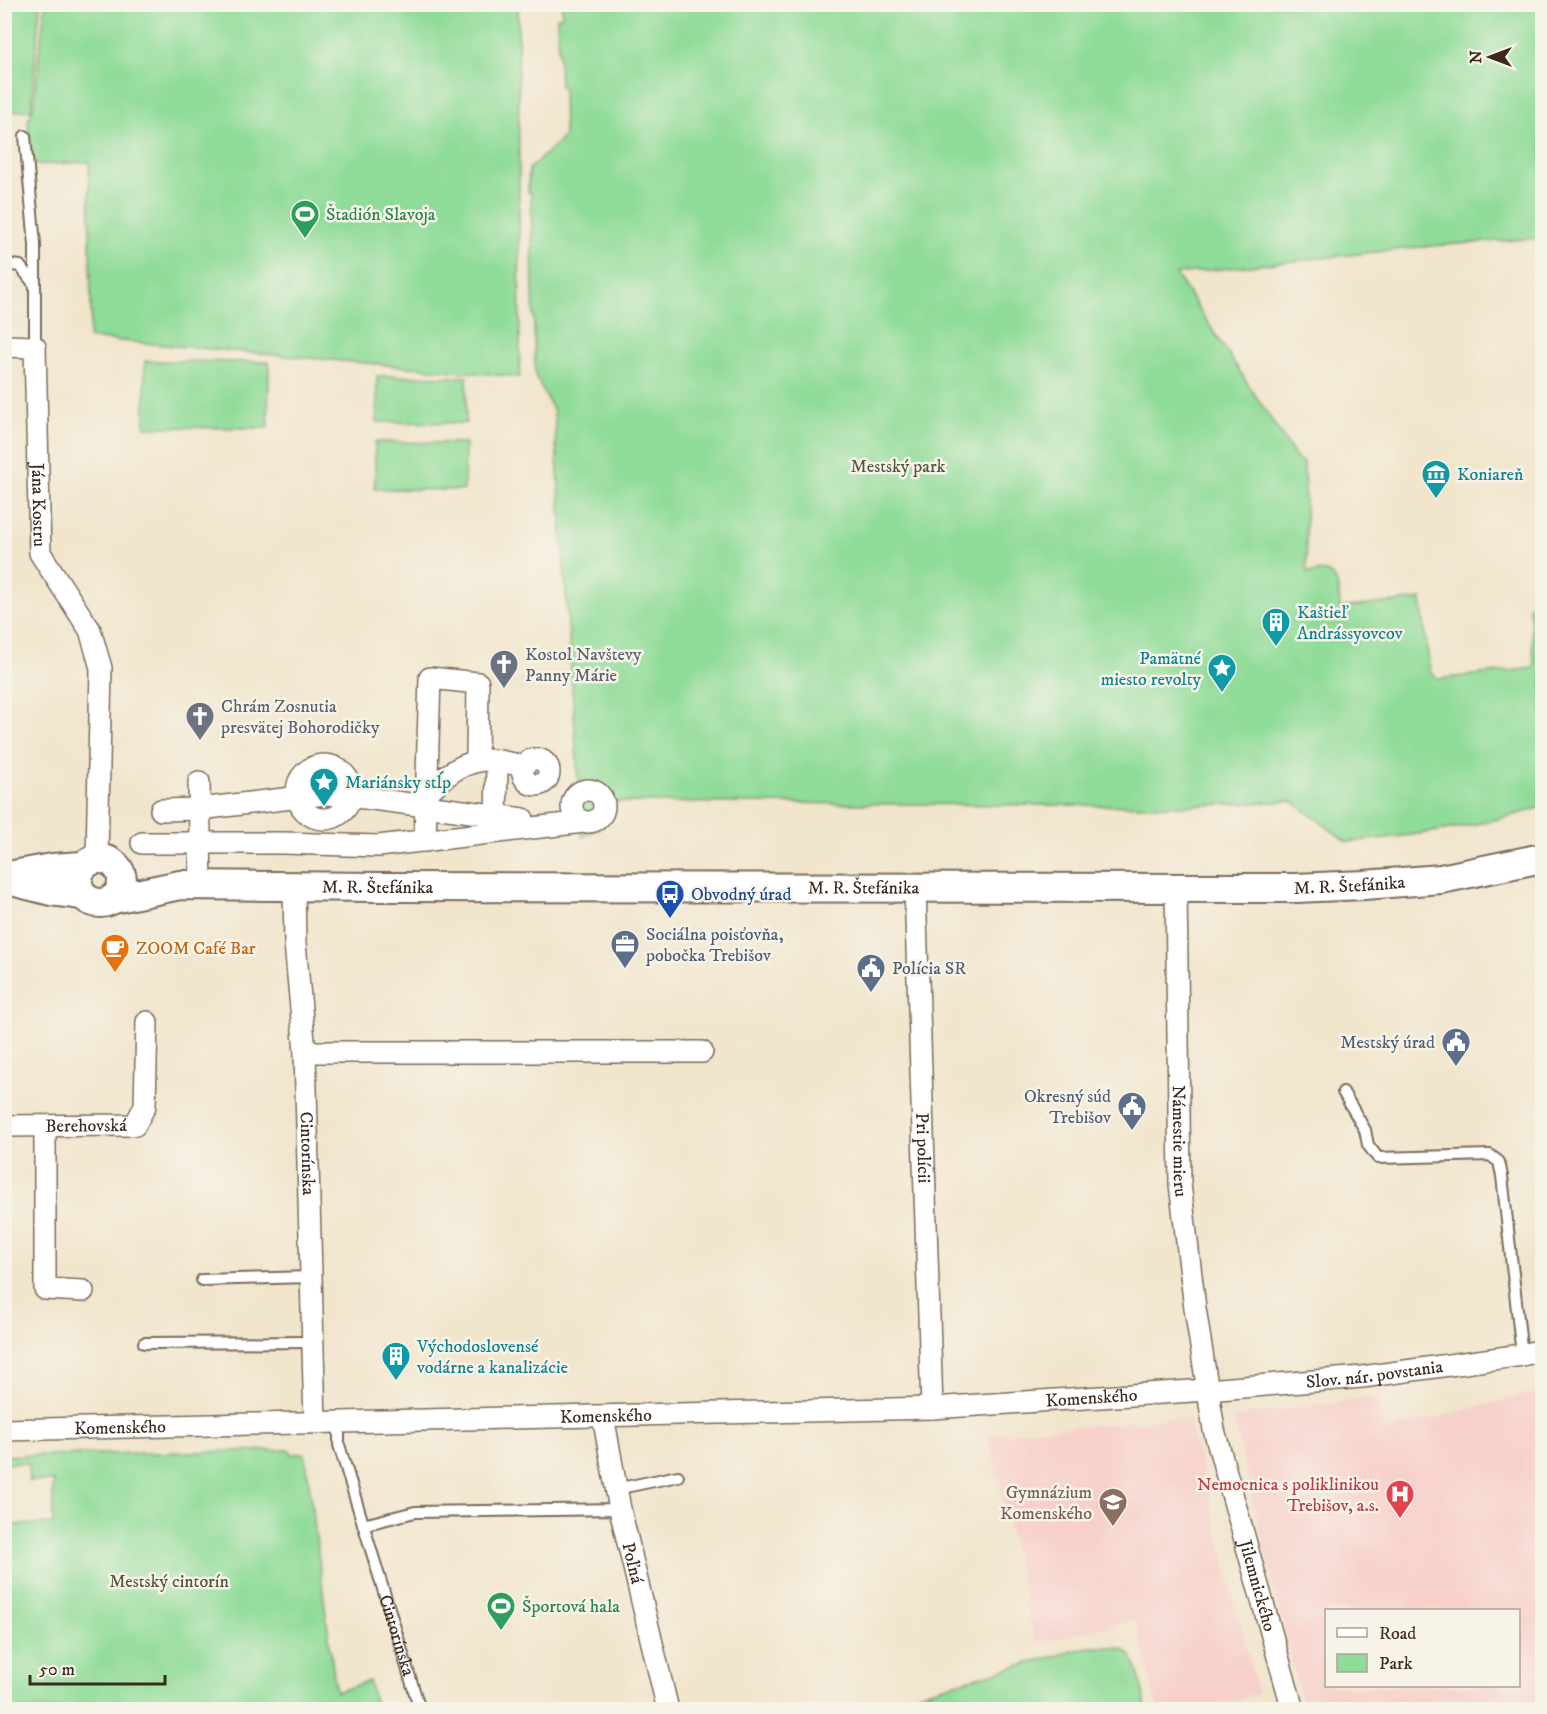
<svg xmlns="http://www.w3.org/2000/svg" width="1547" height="1714" font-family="'IM FELL DW Pica',serif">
<rect width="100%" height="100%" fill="#f7f3e8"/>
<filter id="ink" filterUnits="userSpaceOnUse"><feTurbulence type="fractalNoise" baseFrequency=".0167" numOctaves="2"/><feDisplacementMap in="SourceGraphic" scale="12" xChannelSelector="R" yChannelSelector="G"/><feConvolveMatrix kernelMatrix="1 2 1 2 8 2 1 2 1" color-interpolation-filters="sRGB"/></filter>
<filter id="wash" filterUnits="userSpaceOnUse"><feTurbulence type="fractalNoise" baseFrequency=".008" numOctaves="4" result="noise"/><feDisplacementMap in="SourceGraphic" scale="24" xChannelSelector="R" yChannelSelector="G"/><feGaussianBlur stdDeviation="1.35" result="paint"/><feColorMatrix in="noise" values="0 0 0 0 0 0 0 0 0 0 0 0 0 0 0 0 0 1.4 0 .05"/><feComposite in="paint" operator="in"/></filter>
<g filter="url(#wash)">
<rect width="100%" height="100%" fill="#f1e5cc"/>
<path fill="#f7d0ca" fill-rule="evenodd" d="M1542 1391V1709H1303L1233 1417 1375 1397 1384 1430ZM1326 1610H1518V1686H1326Z
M1189 1417 1258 1694 1201 1709H1158L1135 1620 1035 1644 988 1434Z"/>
<path fill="#8fdb98" stroke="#65825b" stroke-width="1.5" d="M5 4 40 5 31 110 5 111Z
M45 5H518L520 377 89 338 91 315 89 162 32 165 28 121 33 109Z
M562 5H1542V238L1430 246 1176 274 1297 459 1304 463 1307 573C1313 573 1321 570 1326 572 1340 577 1339 596 1340 608L1421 599 1430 672 1439 679 1535 668 1529 606 1535 605 1533 585 1542 586V807C1478 827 1413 836 1347 842L1292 801 1183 806 615 802 603 827 582 837 554 412 535 375 531 193 528 192 529 169 564 137 563 87H560L557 17H562Z
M145 361 269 362 268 428 145 427Z
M377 376 467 377 466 423 377 422Z
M375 442 465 443 464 490 375 489Z
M289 1450 292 1454 305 1453 336 1692 369 1681 376 1709H11L4 1681 5 1525 53 1524V1481H29L28 1463 5 1464V1456Z
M1088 1647C1099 1647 1111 1646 1122 1649 1138 1655 1143 1694 1146 1709H860Z"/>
</g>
<g filter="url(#ink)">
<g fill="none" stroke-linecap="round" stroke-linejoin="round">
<g stroke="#7b6b5b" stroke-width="14">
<g id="lane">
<path d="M25 136 35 245V347"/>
<path d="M4 264 20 266 34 284"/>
<path d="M1343 1092 1365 1130 1368 1145 1378 1158 1490 1155 1499 1162 1502 1176 1522 1355"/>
<path d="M202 1280 311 1277"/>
<path d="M144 1343 313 1342"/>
<path id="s1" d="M339 1422V1445L420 1710"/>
<path d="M616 1489 678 1476"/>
<path d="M363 1525 415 1512 620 1509"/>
</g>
</g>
<g stroke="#7b6b5b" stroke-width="24">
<g id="street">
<path id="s2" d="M4 346 35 347 40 553 90 630 101 668 97 859"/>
<circle cx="536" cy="772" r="13"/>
<circle cx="324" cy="792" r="27"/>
<path d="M199 782 201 885"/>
<circle cx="588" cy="806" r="16"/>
<path d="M426 794C443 777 464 759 491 760 502 761 513 764 524 766"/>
<path d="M161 810 200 809 325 794 350 796 523 819"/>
<path d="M496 830 497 761"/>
<path d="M425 841 430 678 478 683 477 761"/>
<path d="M142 843H284L378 846 584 822"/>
<path id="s3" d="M294 886 295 943 305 1052 315 1423"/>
<path id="s4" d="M915 887 932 1408"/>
<path id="s5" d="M1176 889 1180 1184 1195 1308 1214 1430 1293 1710"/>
<path d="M305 1052H702"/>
<path id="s6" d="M4 1126 135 1125 145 1106 147 1022"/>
<path d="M45 1126V1289L83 1291"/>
<path id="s7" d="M603 1416 620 1509 668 1710"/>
<path id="s8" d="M4 1430 932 1408 1207 1390 1362 1377 1522 1355 1542 1350"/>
</g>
</g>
<g stroke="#7b6b5b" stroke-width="32">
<g id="secondary">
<circle cx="100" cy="881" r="22"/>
<path d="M8 876 52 868 83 866"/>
<path d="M4 879 51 891 83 895"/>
<path id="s9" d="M113 899 180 885 379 887 1295 888 1364 885 1441 879 1542 858"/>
</g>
</g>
<use href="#lane" stroke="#fff" stroke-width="10"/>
<use href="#street" stroke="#fff" stroke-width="21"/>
<use href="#secondary" stroke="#fff" stroke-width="28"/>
</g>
</g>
<defs>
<g id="stadium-pin" transform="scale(1.5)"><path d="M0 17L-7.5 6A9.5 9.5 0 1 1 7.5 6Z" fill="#2e9e5b" stroke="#f7f3e8"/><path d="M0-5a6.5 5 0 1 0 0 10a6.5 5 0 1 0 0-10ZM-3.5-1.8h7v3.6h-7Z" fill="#fff"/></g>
<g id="museum-pin" transform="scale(1.5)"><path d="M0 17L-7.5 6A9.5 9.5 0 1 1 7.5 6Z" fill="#0f9aa8" stroke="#f7f3e8"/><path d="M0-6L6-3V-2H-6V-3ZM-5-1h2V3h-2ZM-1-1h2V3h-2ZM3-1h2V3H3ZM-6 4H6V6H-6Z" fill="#fff"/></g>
<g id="building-pin" transform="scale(1.5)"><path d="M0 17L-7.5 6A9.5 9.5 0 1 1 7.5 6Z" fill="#0f9aa8" stroke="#f7f3e8"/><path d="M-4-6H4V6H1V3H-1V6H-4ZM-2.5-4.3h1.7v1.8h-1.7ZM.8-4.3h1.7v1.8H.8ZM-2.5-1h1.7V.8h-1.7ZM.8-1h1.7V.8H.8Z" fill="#fff"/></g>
<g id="church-pin" transform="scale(1.5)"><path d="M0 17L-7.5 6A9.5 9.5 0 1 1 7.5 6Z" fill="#6b7280" stroke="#f7f3e8"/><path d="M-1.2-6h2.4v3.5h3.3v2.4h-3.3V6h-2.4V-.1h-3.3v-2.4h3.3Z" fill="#fff"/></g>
<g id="sight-pin" transform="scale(1.5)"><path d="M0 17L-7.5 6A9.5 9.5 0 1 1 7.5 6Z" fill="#0f9aa8" stroke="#f7f3e8"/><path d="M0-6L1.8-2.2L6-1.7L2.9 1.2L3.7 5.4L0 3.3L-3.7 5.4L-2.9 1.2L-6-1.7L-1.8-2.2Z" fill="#fff"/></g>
<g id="bus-pin" transform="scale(1.5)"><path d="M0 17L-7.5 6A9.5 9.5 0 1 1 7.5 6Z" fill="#1a4fb4" stroke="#f7f3e8"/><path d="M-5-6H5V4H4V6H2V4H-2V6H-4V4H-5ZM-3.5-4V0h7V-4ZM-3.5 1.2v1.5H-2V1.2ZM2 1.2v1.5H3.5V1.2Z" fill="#fff"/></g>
<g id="office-pin" transform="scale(1.5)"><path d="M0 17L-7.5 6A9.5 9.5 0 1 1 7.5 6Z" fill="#5c6f8a" stroke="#f7f3e8"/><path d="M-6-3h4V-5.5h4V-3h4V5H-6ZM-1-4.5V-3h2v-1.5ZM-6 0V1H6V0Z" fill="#fff"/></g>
<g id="cafe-pin" transform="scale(1.5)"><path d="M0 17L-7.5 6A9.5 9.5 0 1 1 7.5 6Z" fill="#e8710a" stroke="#f7f3e8"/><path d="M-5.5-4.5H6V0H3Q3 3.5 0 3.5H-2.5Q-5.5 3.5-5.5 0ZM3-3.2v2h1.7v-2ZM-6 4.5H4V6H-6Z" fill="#fff"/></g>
<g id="civic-pin" transform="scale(1.5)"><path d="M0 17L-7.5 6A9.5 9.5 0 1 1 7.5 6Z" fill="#5c6f8a" stroke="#f7f3e8"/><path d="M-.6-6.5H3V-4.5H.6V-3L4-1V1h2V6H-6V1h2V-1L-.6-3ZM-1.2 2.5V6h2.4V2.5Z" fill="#fff"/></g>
<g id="hospital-pin" transform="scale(1.5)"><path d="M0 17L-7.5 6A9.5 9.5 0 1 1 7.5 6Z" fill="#e0444e" stroke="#f7f3e8"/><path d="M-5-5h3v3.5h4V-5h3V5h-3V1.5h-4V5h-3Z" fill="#fff"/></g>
<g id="school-pin" transform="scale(1.5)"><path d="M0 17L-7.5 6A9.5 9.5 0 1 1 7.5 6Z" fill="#8d6e63" stroke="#f7f3e8"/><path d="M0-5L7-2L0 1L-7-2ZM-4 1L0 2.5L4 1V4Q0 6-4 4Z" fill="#fff"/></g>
</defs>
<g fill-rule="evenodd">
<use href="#stadium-pin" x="305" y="214"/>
<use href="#museum-pin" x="1436" y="474"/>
<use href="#building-pin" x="1276" y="622"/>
<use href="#church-pin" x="504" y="664"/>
<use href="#sight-pin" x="1222" y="668"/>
<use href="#church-pin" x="200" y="716"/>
<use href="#sight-pin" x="324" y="782"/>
<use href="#bus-pin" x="670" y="894"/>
<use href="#office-pin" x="625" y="944"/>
<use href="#cafe-pin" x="115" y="948"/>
<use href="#civic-pin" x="871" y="968"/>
<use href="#civic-pin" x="1456" y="1042"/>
<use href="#civic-pin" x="1132" y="1106"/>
<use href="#building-pin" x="396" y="1356"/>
<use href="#hospital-pin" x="1400" y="1494"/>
<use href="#school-pin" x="1113" y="1502"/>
<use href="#stadium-pin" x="501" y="1606"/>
</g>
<g text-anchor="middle" stroke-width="5" stroke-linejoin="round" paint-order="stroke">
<g font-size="18" fill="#27864d" stroke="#f7f3e8" text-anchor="start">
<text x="326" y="220">Štadión Slavoja</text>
<text x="522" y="1612">Športová hala</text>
</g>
<g font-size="18" fill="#50563c" stroke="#f7f3e8">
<text x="898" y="472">Mestský park</text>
<text x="169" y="1587">Mestský cintorín</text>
</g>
<g font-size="18" fill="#0d838f" stroke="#f7f3e8" text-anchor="start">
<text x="1457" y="480">Koniareň</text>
<text x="1297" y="618">Kaštieľ<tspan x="1297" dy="21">Andrássyovcov</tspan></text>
<text x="1201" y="664" text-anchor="end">Pamätné<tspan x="1201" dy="21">miesto revolty</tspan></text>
<text x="345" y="788">Mariánsky stĺp</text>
<text x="417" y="1352">Východoslovensé<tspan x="417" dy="21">vodárne a kanalizácie</tspan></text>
</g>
<g font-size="18" fill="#3b2a1e" stroke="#f7f3e8">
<text dy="6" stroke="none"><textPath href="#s2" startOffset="189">Jána Kostru</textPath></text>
<text dy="6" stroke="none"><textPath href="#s9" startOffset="1238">M. R. Štefánika</textPath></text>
<text dy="6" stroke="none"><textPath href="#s9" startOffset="266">M. R. Štefánika</textPath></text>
<text dy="6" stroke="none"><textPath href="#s9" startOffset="752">M. R. Štefánika</textPath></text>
<text dy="6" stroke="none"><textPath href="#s6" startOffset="82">Berehovská</textPath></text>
<text dy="6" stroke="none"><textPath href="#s5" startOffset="252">Námestie mieru</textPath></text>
<text dy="6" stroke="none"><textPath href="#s4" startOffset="261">Pri polícii</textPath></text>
<text dy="6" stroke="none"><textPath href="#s3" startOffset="268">Cintorínska</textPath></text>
<text dy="6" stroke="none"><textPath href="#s8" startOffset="1372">Slov. nár. povstania</textPath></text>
<text dy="6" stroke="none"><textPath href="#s8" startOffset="1088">Komenského</textPath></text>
<text dy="6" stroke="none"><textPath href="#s8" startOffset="602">Komenského</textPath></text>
<text dy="6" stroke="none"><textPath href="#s8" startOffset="116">Komenského</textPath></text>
<text dy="6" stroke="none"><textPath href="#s7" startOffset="150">Poľná</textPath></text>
<text dy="6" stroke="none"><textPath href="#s5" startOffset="705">Jilemnického</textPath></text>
<text dy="6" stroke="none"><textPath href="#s1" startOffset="222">Cintorínska</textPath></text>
</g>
<g font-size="18" fill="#5b616d" stroke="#f7f3e8" text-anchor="start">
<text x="525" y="660">Kostol Navštevy<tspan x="525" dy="21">Panny Márie</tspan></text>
<text x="221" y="712">Chrám Zosnutia<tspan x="221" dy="21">presvätej Bohorodičky</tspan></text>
</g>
<g font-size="18" fill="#164399" stroke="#f7f3e8" text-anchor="start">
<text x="691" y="900">Obvodný úrad</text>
</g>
<g font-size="18" fill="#4e5e75" stroke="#f7f3e8" text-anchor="start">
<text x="646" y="940">Sociálna poisťovňa,<tspan x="646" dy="21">pobočka Trebišov</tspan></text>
<text x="892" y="974">Polícia SR</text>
<text x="1435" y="1048" text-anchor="end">Mestský úrad</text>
<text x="1111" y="1102" text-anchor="end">Okresný súd<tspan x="1111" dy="21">Trebišov</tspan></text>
</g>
<g font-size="18" fill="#c56008" stroke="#f7f3e8" text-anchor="start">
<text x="136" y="954">ZOOM Café Bar</text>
</g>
<g font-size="18" fill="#be3a42" stroke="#f7f3e8" text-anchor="end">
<text x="1379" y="1490">Nemocnica s poliklinikou<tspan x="1379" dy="21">Trebišov, a.s.</tspan></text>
</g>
<g font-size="18" fill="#785e54" stroke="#f7f3e8" text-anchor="end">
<text x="1092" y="1498">Gymnázium<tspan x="1092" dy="21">Komenského</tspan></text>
</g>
</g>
<rect width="1547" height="1714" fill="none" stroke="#f7f3e8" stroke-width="24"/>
<rect x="1325" y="1609" width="195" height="78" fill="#f7f3e8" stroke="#aca397" stroke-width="1.5"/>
<rect x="1337" y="1628" width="30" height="9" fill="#ffffff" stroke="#aca397" stroke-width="1.5"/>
<text x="1379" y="1639" font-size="18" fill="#3b2a1e">Road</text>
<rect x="1337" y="1654" width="30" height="18" fill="#8fdb98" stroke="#aca397" stroke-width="1.5"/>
<text x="1379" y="1669" font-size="18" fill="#3b2a1e">Park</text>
<g transform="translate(1490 57) rotate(270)" stroke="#f7f3e8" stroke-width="4.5" paint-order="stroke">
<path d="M0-4.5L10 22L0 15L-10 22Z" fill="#3b2a1e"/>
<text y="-9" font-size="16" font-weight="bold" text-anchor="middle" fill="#3b2a1e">N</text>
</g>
<path d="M30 1675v9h135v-9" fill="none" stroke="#3b2a1e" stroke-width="3"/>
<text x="39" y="1675" font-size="18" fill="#3b2a1e" stroke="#f7f3e8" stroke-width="4.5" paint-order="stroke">50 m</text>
</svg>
